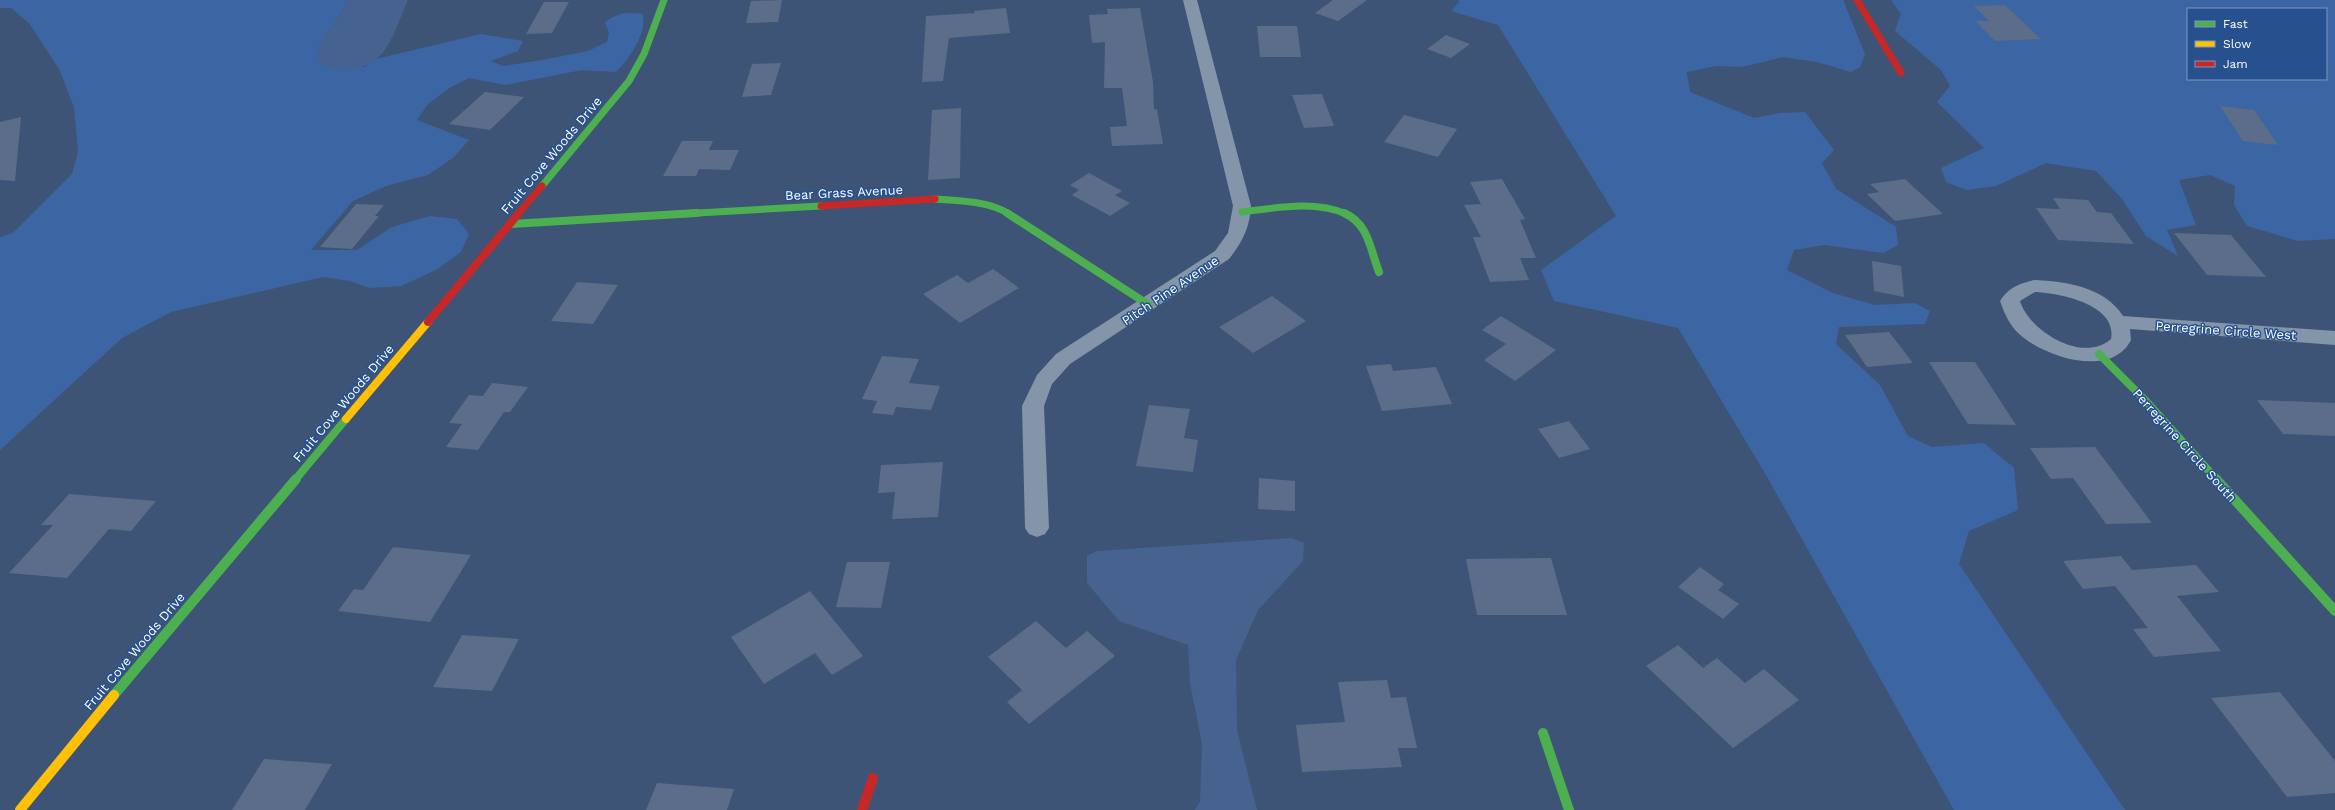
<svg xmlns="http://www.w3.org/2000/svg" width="2335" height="810" font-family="'Work Sans',sans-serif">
<rect width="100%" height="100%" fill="#3e5476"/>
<path fill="#3b66a3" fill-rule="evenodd" d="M0 0H348L337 20 319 43 364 67 376 59 481 34 523 41 518 51 491 61 503 66 542 60 588 51 607 42 609 33 605 22C619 12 627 12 643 14 647 33 630 58 616 72L582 70 505 85 469 78 449 88 427 105 417 120 469 140 454 157 428 175 386 186 353 201 311 250H357L392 227 430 216 457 219 469 234 461 252 436 270 401 286 370 288 350 281 323 277 171 312 122 338 0 450V237L13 233 72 174 78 151 74 107 59 69 29 23 11 8H0Z
M1458 0H1843L1865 54 1860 67 1851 72 1817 62 1783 57 1742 67 1716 66 1687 72 1690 92 1754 118 1780 113 1805 112 1834 150 1822 163 1836 189 1896 227 1898 245 1883 253 1824 245 1794 250 1787 270 1833 293 1875 305 1915 303 1930 311 1925 324 1839 327 1836 344 1880 385 1908 436 1932 447 1984 443 2014 468 2018 510 1969 531 1959 564 2125 810H1954L1766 475 1678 328 1554 301 1541 270 1616 216 1498 25 1451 11 1459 2Z
M1891 0H2335V239L2298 241 2247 226 2234 205 2235 186 2210 175 2179 180 2196 225 2167 230 2178 256 2146 236 2122 199 2096 171 2046 163 1996 186 1967 190 1946 182 1941 168 1984 148 1937 102 1950 86 1941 70 1895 31 1901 14ZM2188 9H2326V79H2188Z"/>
<path fill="#45638e" d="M348 0H408C401 15 394 38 384 51 370 70 342 74 322 65L318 56 319 43 337 20Z
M1291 538 1304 543 1303 561 1258 610 1236 660 1237 730 1257 810H1195L1200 801 1202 744 1190 683 1188 645 1119 621 1087 583V556L1097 551Z"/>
<path fill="#5b6d88" d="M782 0 778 22 746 23 751 1Z
M1333 0H1367L1338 21 1315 13Z
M544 2H569L552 33 526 34Z
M2005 5 2041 39 1995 41 1975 21H1989L1974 6Z
M1006 8 1010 33 949 38 943 81 922 82 926 16 975 13 974 11Z
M1140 8 1153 82 1154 109H1157L1163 144 1112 146 1110 127 1127 126 1122 88H1104L1105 42 1092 43 1089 15 1108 14 1107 9Z
M1257 26H1297L1301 57H1260Z
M1446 35 1470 44 1451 58 1427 49Z
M781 63 771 95 742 97 752 64Z
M485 92 524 97 490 130 449 124Z
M1322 94 1334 126 1304 128 1292 95Z
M2220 106 2254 110 2278 145 2243 141Z
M961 108 960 178 928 180 932 110Z
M1404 115 1457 129 1438 157 1384 142Z
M21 117 15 181 0 180V122Z
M682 141H713L709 150H739L730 170 699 169 696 176H663Z
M1089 173 1122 191 1115 195 1130 203 1110 216 1072 195 1079 190 1070 185Z
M1502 179 1525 219 1520 220 1536 258H1520L1529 280 1490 282 1473 237H1481L1464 205 1481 204 1470 182Z
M1905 179 1943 214 1895 221 1867 194 1879 192 1870 184Z
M2053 198 2088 200 2097 212 2111 213 2134 244 2058 240 2036 208 2060 209Z
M356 204 384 205 375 216H379L352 249 320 247Z
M2174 233 2231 235 2266 277 2207 275Z
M1872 261 1901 266 1904 297 1874 291Z
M993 269 1019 288 960 323 923 294 957 275 968 283Z
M577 282 618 285 593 324 551 321Z
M1272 296 1306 321 1253 353 1219 327Z
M1501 316 1556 350 1515 381 1484 360 1506 344 1482 330Z
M1889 332 1913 363 1867 367 1845 335Z
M882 356 919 359 909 383 940 386 931 410 896 407 893 415 872 413 877 401 862 399Z
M1929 362H1975L2016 425 1968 424Z
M1391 364 1393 371 1436 367 1452 404 1382 411 1366 366Z
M492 383 528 387 510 412H504L478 450 446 447 462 424 449 423 469 395 483 396Z
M2257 400 2335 403V436L2283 434Z
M1149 405 1190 409 1184 438 1198 440 1193 472 1136 466Z
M1569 421 1590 449 1559 458 1538 429Z
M2095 447 2152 523 2106 524 2073 478 2051 479 2030 448Z
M943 462 938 517 892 519 895 492 878 493 881 465Z
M1259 478 1295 481V511L1258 509Z
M69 494 156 501 131 531 109 529 67 578 9 573 53 525H41Z
M393 547 471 555 430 622 338 611 354 589 363 590Z
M2121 556 2132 570 2196 565 2219 592 2177 596 2221 651 2154 657 2133 629 2148 628 2115 586 2083 589 2063 561Z
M1551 558 1567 615H1477L1466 559Z
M847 562H890L881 608 836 607Z
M1700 567 1724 584 1718 590 1739 604 1723 619 1678 587Z
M810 591 863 656 832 675 815 653 764 684 731 637Z
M1036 621 1066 648 1087 631 1115 656 1029 724 1007 702 1022 690 988 657Z
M462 635 519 639 492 691 433 687Z
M1678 645 1703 668 1717 658 1745 683 1764 669 1799 700 1733 748 1646 666Z
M1387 680 1391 698 1406 697 1417 748H1398L1402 767 1302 772 1296 725 1345 722 1338 682Z
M2280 692 2335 761V793L2287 797 2211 698Z
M264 759 332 764 305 810H232Z
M657 783 734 789 727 810H646Z"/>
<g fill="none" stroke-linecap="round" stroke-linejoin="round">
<path fill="#8595a9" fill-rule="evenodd" d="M1183 0H1197L1251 206C1250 227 1242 243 1229 259L1070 364 1052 384 1044 406 1049 528 1045 534 1037 537 1029 534 1025 528 1022 406 1037 375 1056 354 1215 251 1228 233 1233 206Z
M2034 280C2065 281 2105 287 2123 316L2335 331V345L2130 329 2131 340C2111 380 2040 356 2016 331 2008 322 2004 312 2000 301 2009 287 2019 284 2034 280ZM2035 292C2058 293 2118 304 2111 339 2083 364 2029 331 2020 301Z"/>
<path stroke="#4caf50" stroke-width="7" d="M542 186 629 81 644 54 664 0
M935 199C959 201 989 201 1009 214
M1242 212C1275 208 1315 200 1346 214
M680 214 821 206"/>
<path stroke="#4caf50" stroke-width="8" d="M1007 213 1149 305
M1344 213C1369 224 1370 249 1379 272
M511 224 697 213
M2099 354 2144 399 2217 480
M295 480 346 419"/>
<path stroke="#4caf50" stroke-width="10" d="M2216 479 2335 611
M114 695 296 479
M1543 733 1569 810"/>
<path stroke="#ffc107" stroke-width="8" d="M346 419 428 322"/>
<path stroke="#ffc107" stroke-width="10" d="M20 810 114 695"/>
<path stroke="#c62828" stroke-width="7" d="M1857 0 1901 73
M821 206 935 199
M518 214 542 186"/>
<path stroke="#c62828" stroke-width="8" d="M428 322 519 213"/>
<path stroke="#c62828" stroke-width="10" d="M862 810 873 778"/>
</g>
<g text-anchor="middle" stroke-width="3" stroke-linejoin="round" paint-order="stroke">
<g font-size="13" fill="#fff" stroke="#26508e">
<text transform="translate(551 155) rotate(-50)" y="5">Fruit Cove Woods Drive</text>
<text transform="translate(844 192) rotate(-3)" y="5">Bear Grass Avenue</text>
<text transform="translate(1170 290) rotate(-34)" y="5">Pitch Pine Avenue</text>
<text transform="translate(2226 330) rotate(4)" y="5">Perregrine Circle West</text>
<text transform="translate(343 403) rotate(-50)" y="5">Fruit Cove Woods Drive</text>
<text transform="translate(2185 445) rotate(48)" y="5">Perregrine Circle South</text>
<text transform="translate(134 651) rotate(-50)" y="5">Fruit Cove Woods Drive</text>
</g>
</g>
<rect x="2187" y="8" width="140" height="72" fill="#26508e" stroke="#7d96bb"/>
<rect x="2195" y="21" width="20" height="6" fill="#4caf50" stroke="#7d96bb"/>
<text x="2223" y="28" font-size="12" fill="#ffffff">Fast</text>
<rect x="2195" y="41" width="20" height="6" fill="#ffc107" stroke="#7d96bb"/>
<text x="2223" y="48" font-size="12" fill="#ffffff">Slow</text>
<rect x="2195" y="61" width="20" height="6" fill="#c62828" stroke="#7d96bb"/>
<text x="2223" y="68" font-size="12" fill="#ffffff">Jam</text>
</svg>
